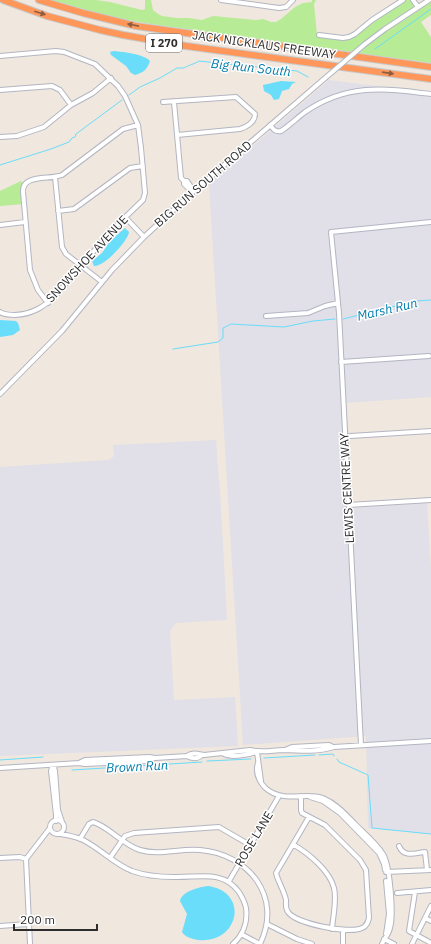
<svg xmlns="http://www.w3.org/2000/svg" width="431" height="944" font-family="'IBM Plex Sans',sans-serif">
<rect width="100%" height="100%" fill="#f0e7de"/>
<path fill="#e1dfe8" d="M329 80 431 93V397L346 403 352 508 427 503 431 570V834L368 828 366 736 243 745 209 184Z
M216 440 221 508 227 620 176 623 170 631 174 700 235 697 238 746 0 756V467L109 460 114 456 113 445Z"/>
<path fill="#b8eb96" d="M51 0H96L110 2 142 10 145 9V0H151L153 10 158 14 162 16 177 18H189L202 20 213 16 256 20 263 19 271 22H276L281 19 295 7 303 3 312 2V0H316L314 4 317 35 347 39 405 0H412L414 4 413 7 380 29 352 52 151 24 111 17Z
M431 2V15L421 22 431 37V63L358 53 383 33Z
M21 181 25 184 24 204 0 206V191Z"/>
<path fill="#69ddfa" d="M114 51C123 52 144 54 150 61 147 70 144 72 135 75L131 73 126 66 111 55 110 52Z
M281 81 296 82 292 84 289 89 282 91 279 99 274 100 271 95 264 91 263 85Z
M125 228 129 232C128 241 104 267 94 266L92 261 102 253 110 241Z
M0 320 16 321 18 323 20 330 13 335 0 337Z
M208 886C250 892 239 944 198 940 192 939 185 937 182 932L187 914 180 901C182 891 200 887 208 886Z"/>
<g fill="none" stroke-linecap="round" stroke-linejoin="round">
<path stroke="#69ddfa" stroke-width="1" d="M375 49 431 9
M129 95 140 87 160 78 177 68H184C186 66 195 64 199 61L297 71 308 77
M0 165 51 149 69 142 72 138 75 137 76 134 122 100
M343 319 416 301 431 300
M173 349 218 342 223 338V328L231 324 284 327 313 321 335 319
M319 755 333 754 334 756
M264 758 315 755
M337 759 339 762 368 775 372 828 431 834
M0 760 43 757
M207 761 251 759
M72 770 202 762"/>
<g stroke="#b2b6c2" stroke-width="6">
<path id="minor" d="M221 0 279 8 286 7 293 0
M413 0 418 7
M319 35 343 38 349 37 355 34 372 20 403 0
M365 44 385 29 429 0
M0 56 56 51 64 52 95 64 118 86 125 96 138 125 141 148 145 193 143 200 112 230 57 294C44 307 33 314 15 315 9 315 5 315 0 312
M0 90 52 86 60 90 71 105
M163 102 236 97 255 114C255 122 247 127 240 129L177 135
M174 102 181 178 184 181V184L188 188 192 189
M270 125C274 130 275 132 281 131 290 125 297 118 305 112 347 83 384 88 431 94
M0 137 17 136 44 127 71 105 93 93 111 78
M55 177 62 247 66 254 102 282
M184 181H187L193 190
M58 211 74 209 130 168 143 166
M125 217 144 237
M0 225 25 222
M48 303 38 290 30 270 23 192C22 174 49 180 62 175L123 129 138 125
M266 316 308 313 325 306 338 303
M341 362 429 356
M0 394 62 331 112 270 144 237 194 191 324 79
M350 436 431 431
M348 505 431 500
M361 745 339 313 331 232 431 222
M285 750 292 747 329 745 333 747
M257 752 261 781
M224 754C232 758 248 755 256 752
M187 756C192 759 198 759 202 755
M79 763 85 760 149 757 155 758 187 756C193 752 198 754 204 755L250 750C262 753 273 750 284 750 301 751 318 752 334 747L431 741
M258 763C254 775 262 788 273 793 288 801 307 792 323 798 337 804 346 815 356 825 365 834 376 843 383 854 390 865 394 915 390 928 389 934 384 939 382 944
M53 765 55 771 58 810 62 822
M53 765 51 771 56 815V821
M0 768 79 763 85 764 149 761 154 758
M301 796V810L302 813 325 825 360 860 366 870 369 918C368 922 367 926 362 928 349 934 296 924 288 912 285 908 286 904 286 900 284 890 278 882 276 873L309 817
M310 797 323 801 340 813 379 853 384 864 385 870
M50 827a7 7 0 1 1 14 0a7 7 0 1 1-14 0Z
M60 834C68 835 76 837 83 840 101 849 114 864 132 871 146 876 160 877 174 877 198 878 222 869 239 892 242 897 245 902 246 908 248 922 243 935 233 944
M80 839 89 824 93 822C108 826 123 845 140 850 159 856 180 848 200 850 249 854 283 897 260 944
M294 845C308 853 330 871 334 888 337 900 333 916 332 929
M399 846C404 858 415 853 425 852L427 870
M0 858 20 857 26 859
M110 858 125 836 134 833 219 827 250 845
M386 872 431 870
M229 881 279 796
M415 892 409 931 431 943
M397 893 431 890
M425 918 431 921
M267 924 297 939 312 944
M0 926 28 924
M241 934 260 944
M386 934 389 914 386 881
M384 939 394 944
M30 944 26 859 50 828
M343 944V933L344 930
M412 944 431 906"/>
</g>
<g stroke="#c8c8c8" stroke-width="8">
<path id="highway" d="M3 0 47 16 100 30 123 35 186 46 431 79
M39 0 83 13 136 26 431 67"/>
</g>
<use href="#minor" stroke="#fff" stroke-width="4"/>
<use href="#highway" stroke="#ff975a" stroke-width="6"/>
<g stroke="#b2b6c2" stroke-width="6" stroke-linecap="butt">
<path id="minor-bridge" d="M324 79 365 44"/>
</g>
<use href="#minor-bridge" stroke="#fff" stroke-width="4"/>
</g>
<defs><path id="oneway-solid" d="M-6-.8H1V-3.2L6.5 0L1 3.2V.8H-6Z"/></defs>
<g fill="#8c5d41">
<use href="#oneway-solid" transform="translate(40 13) rotate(18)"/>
<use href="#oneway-solid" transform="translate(133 25) rotate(-169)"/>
<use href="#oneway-solid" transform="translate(388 73) rotate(8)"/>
</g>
<g text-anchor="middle" stroke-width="3" stroke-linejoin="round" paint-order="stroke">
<rect fill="#fff" stroke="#6c6c6c" stroke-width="1" x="146" y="34" width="36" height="18" rx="3"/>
<g font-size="11" font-weight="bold" fill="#2d2d2d">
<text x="164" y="47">I 270</text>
</g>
<g font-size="12" fill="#2d2d2d" stroke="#fff">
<text transform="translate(264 45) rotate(8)" y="4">JACK NICKLAUS FREEWAY</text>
<text transform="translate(203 184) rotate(-41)" y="4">BIG RUN SOUTH ROAD</text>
<text transform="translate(87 259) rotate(-47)" y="4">SNOWSHOE AVENUE</text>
<text transform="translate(347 488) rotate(-93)" y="4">LEWIS CENTRE WAY</text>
<text transform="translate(254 839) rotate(-59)" y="4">ROSE LANE</text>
</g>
<g font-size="13" font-style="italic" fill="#007dad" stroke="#fff">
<text transform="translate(251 67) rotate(6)" y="5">Big Run South</text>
<text transform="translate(387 309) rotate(-13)" y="5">Marsh Run</text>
<text transform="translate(137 766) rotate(-3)" y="5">Brown Run</text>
</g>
</g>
<path d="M14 924v6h83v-6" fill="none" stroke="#2d2d2d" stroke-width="2"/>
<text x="20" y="924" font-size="12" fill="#2d2d2d" stroke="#ffffff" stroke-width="3" paint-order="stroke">200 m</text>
</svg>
